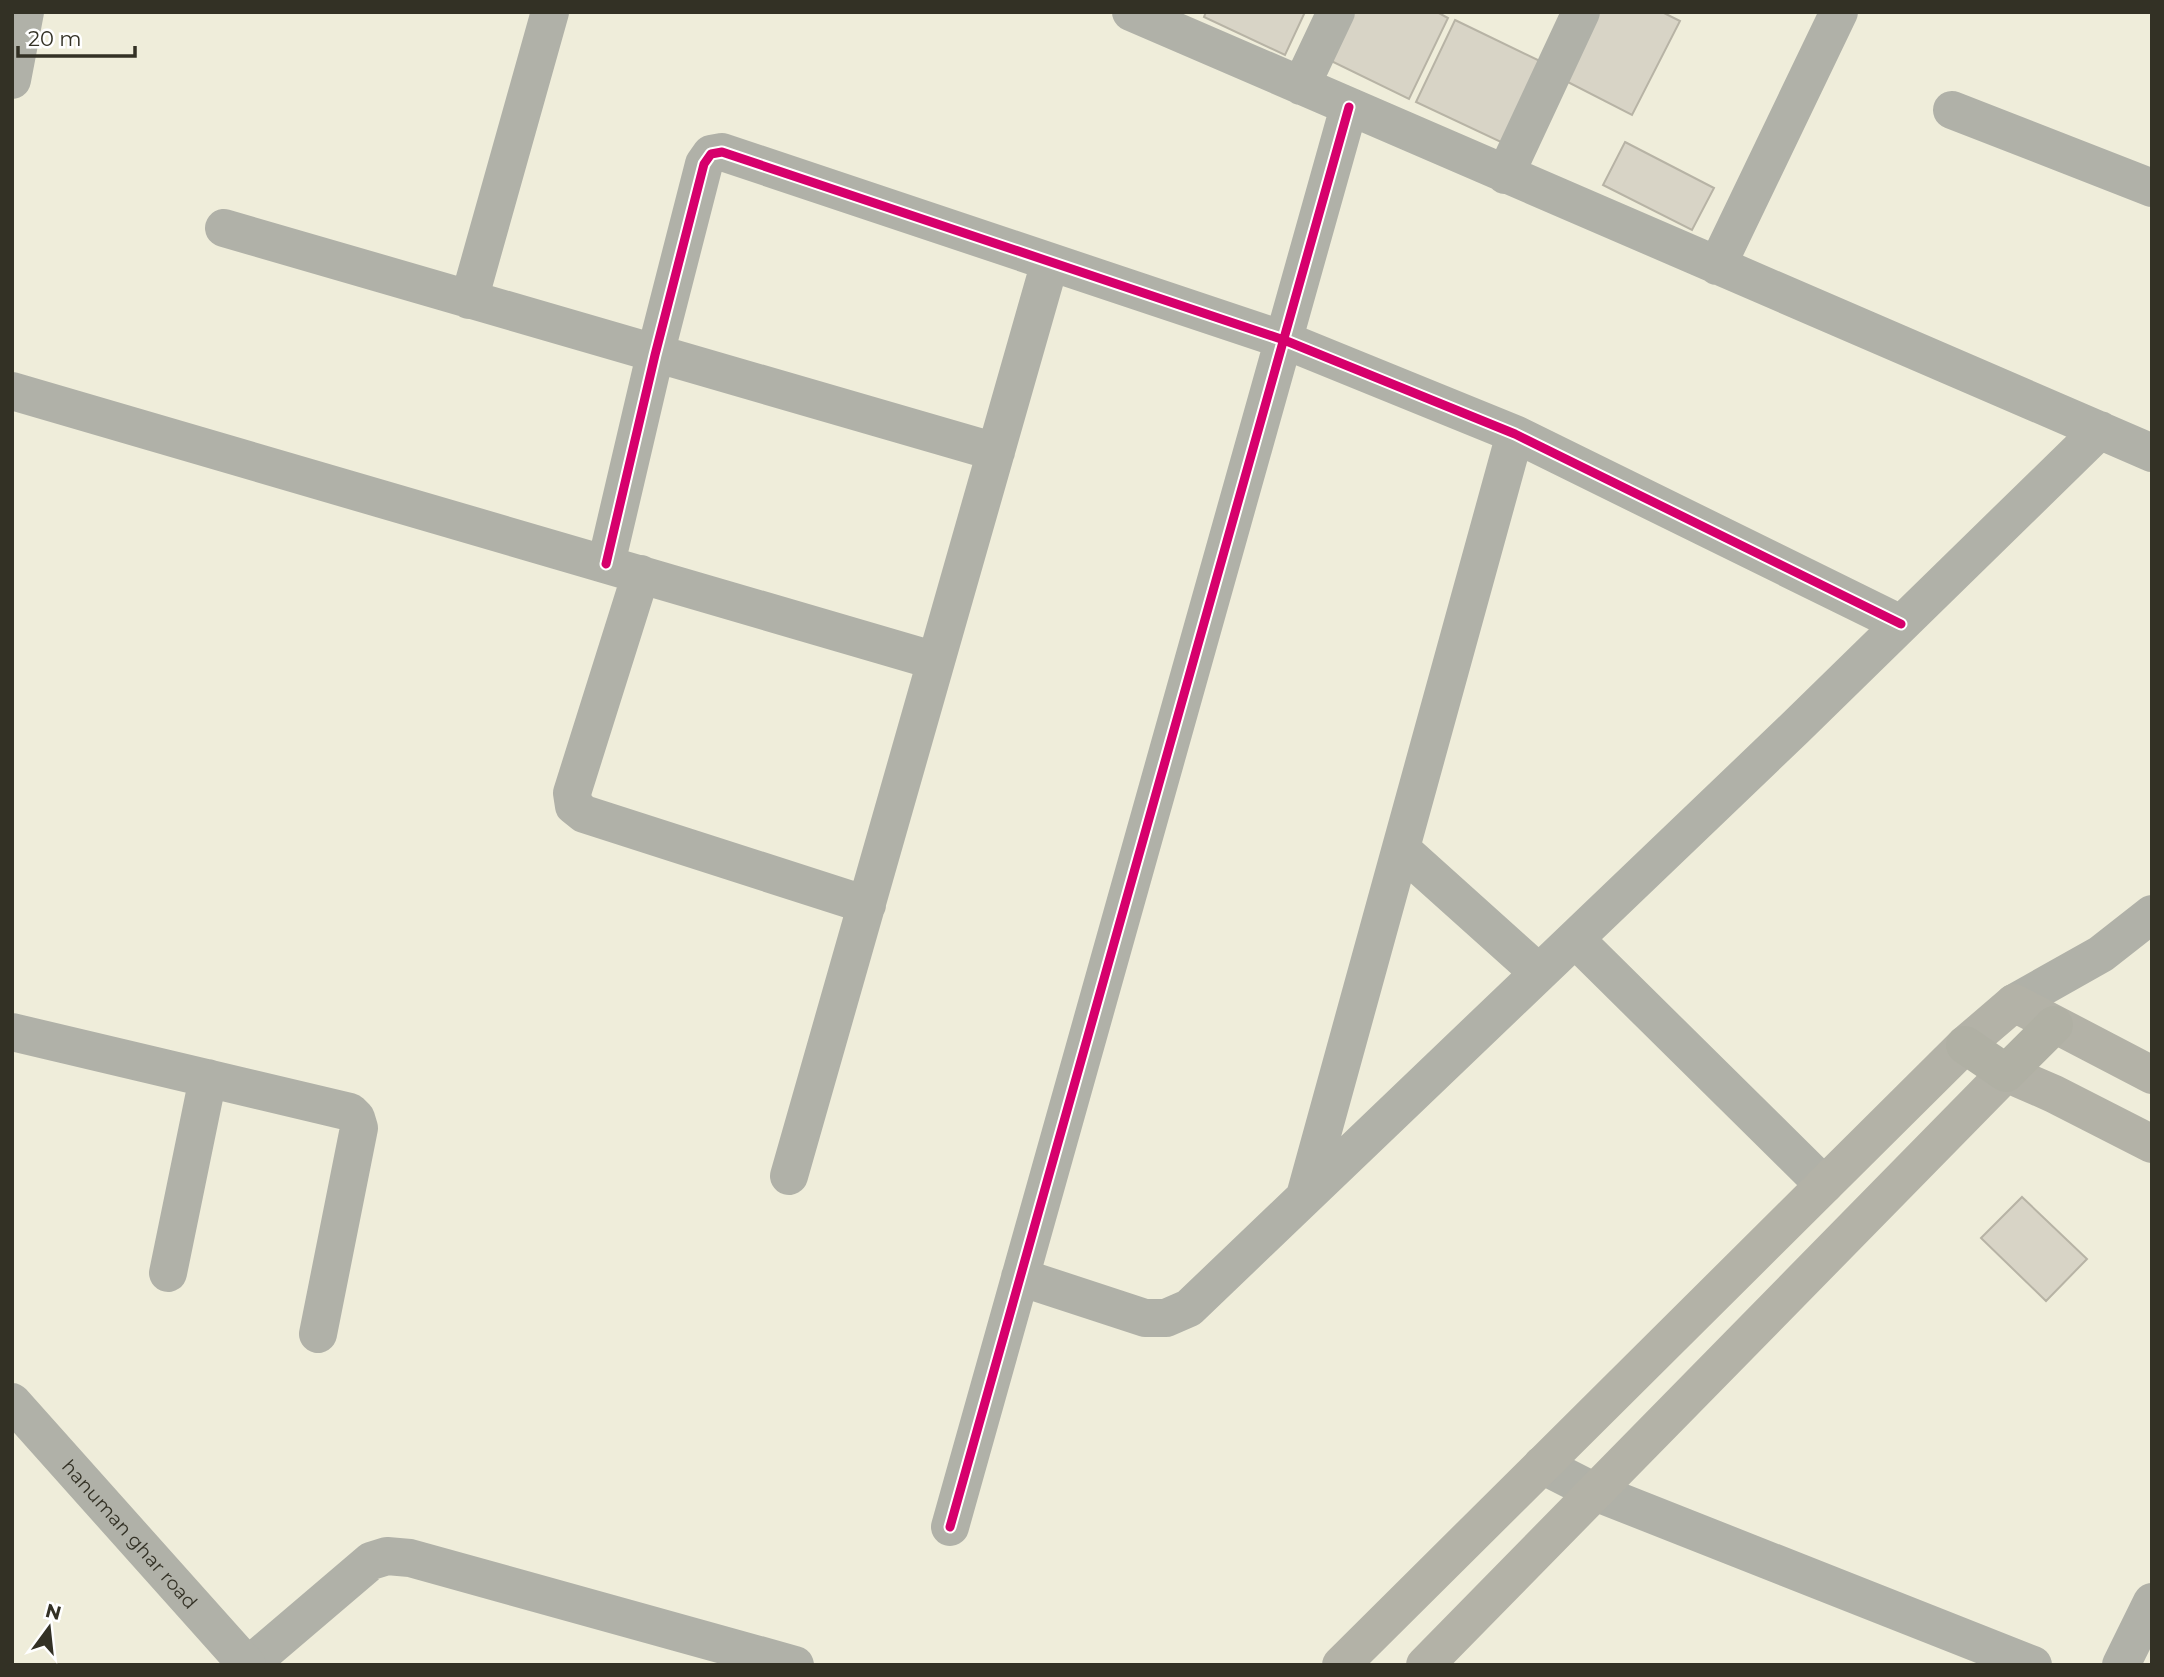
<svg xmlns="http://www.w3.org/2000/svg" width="2164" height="1677" font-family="Montserrat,sans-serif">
<rect width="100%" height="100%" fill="#efedda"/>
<path fill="#d8d4c6" stroke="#b7b3a5" stroke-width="2" d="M1206 12H1305L1285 55 1204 17Z
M1344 12H1437L1448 18 1409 99 1323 57Z
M1593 12H1662L1680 21 1632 115 1560 78Z
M1455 20 1542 62 1503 143 1416 102Z
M1625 142 1714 188 1692 230 1603 185Z
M2022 1197 2087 1259 2046 1301 1981 1238Z"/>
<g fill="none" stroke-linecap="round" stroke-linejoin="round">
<path stroke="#b0b1a8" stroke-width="38" d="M1131 12 2152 453
M1301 86 1336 12
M1952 110 2152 188
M1505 175 1581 12
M224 228 996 452
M1717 266 1839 12
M469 300 550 12
M12 391 936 661
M606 564 655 355 704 164 711 154 722 152 1284 340 1515 434 1901 624
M641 574 572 793 574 806 584 814 867 905
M1401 849 1539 973
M1575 939 1824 1185
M2014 1003 2101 954 2152 914
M12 1032 350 1112 356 1118 359 1128 318 1334
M789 1176 1050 262
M1305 1196 1515 434
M168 1273 208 1078
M1020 1277 1145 1318H1166L1189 1308 1795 728 2100 430
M1542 1465 1595 1492 2033 1665
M950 1527 1349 107
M249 1665 371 1561 387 1556 410 1558 795 1665
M2121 1665 2152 1602"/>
<g stroke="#b0b1a8" stroke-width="38">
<path d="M12 80 25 12"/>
<path id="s1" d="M12 1402 247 1665"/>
</g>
<path stroke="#b3b2a7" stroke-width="38" d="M1341 1665 1965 1045 2014 1003 2152 1075
M1425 1665 2006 1073 2054 1094 2152 1144"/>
<path stroke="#b0b0a4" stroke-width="38" d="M1965 1045 2006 1073 2054 1025"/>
<g stroke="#fff" stroke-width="13">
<path id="cycleway" d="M606 564 655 355 704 164 711 154 722 152 1284 340 1515 434 1901 624
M950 1527 1349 107"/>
</g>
<use href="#cycleway" stroke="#d6006c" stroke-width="9"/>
</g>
<g text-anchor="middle" stroke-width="7" stroke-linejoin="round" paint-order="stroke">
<g font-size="19" fill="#333125" stroke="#fff">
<text dy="7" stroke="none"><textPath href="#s1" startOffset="177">hanuman ghar road</textPath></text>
</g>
</g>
<rect width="2164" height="1677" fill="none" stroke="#333125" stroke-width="28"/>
<g transform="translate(49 1628) rotate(15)" stroke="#ffffff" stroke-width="5" paint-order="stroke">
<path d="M0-5L12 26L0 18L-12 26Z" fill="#333125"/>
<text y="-10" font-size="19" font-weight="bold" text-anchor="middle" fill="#333125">N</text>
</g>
<path d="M18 46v10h117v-10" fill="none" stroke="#333125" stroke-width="3.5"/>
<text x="28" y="46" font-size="21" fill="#333125" stroke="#ffffff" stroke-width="5" paint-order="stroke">20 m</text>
</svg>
